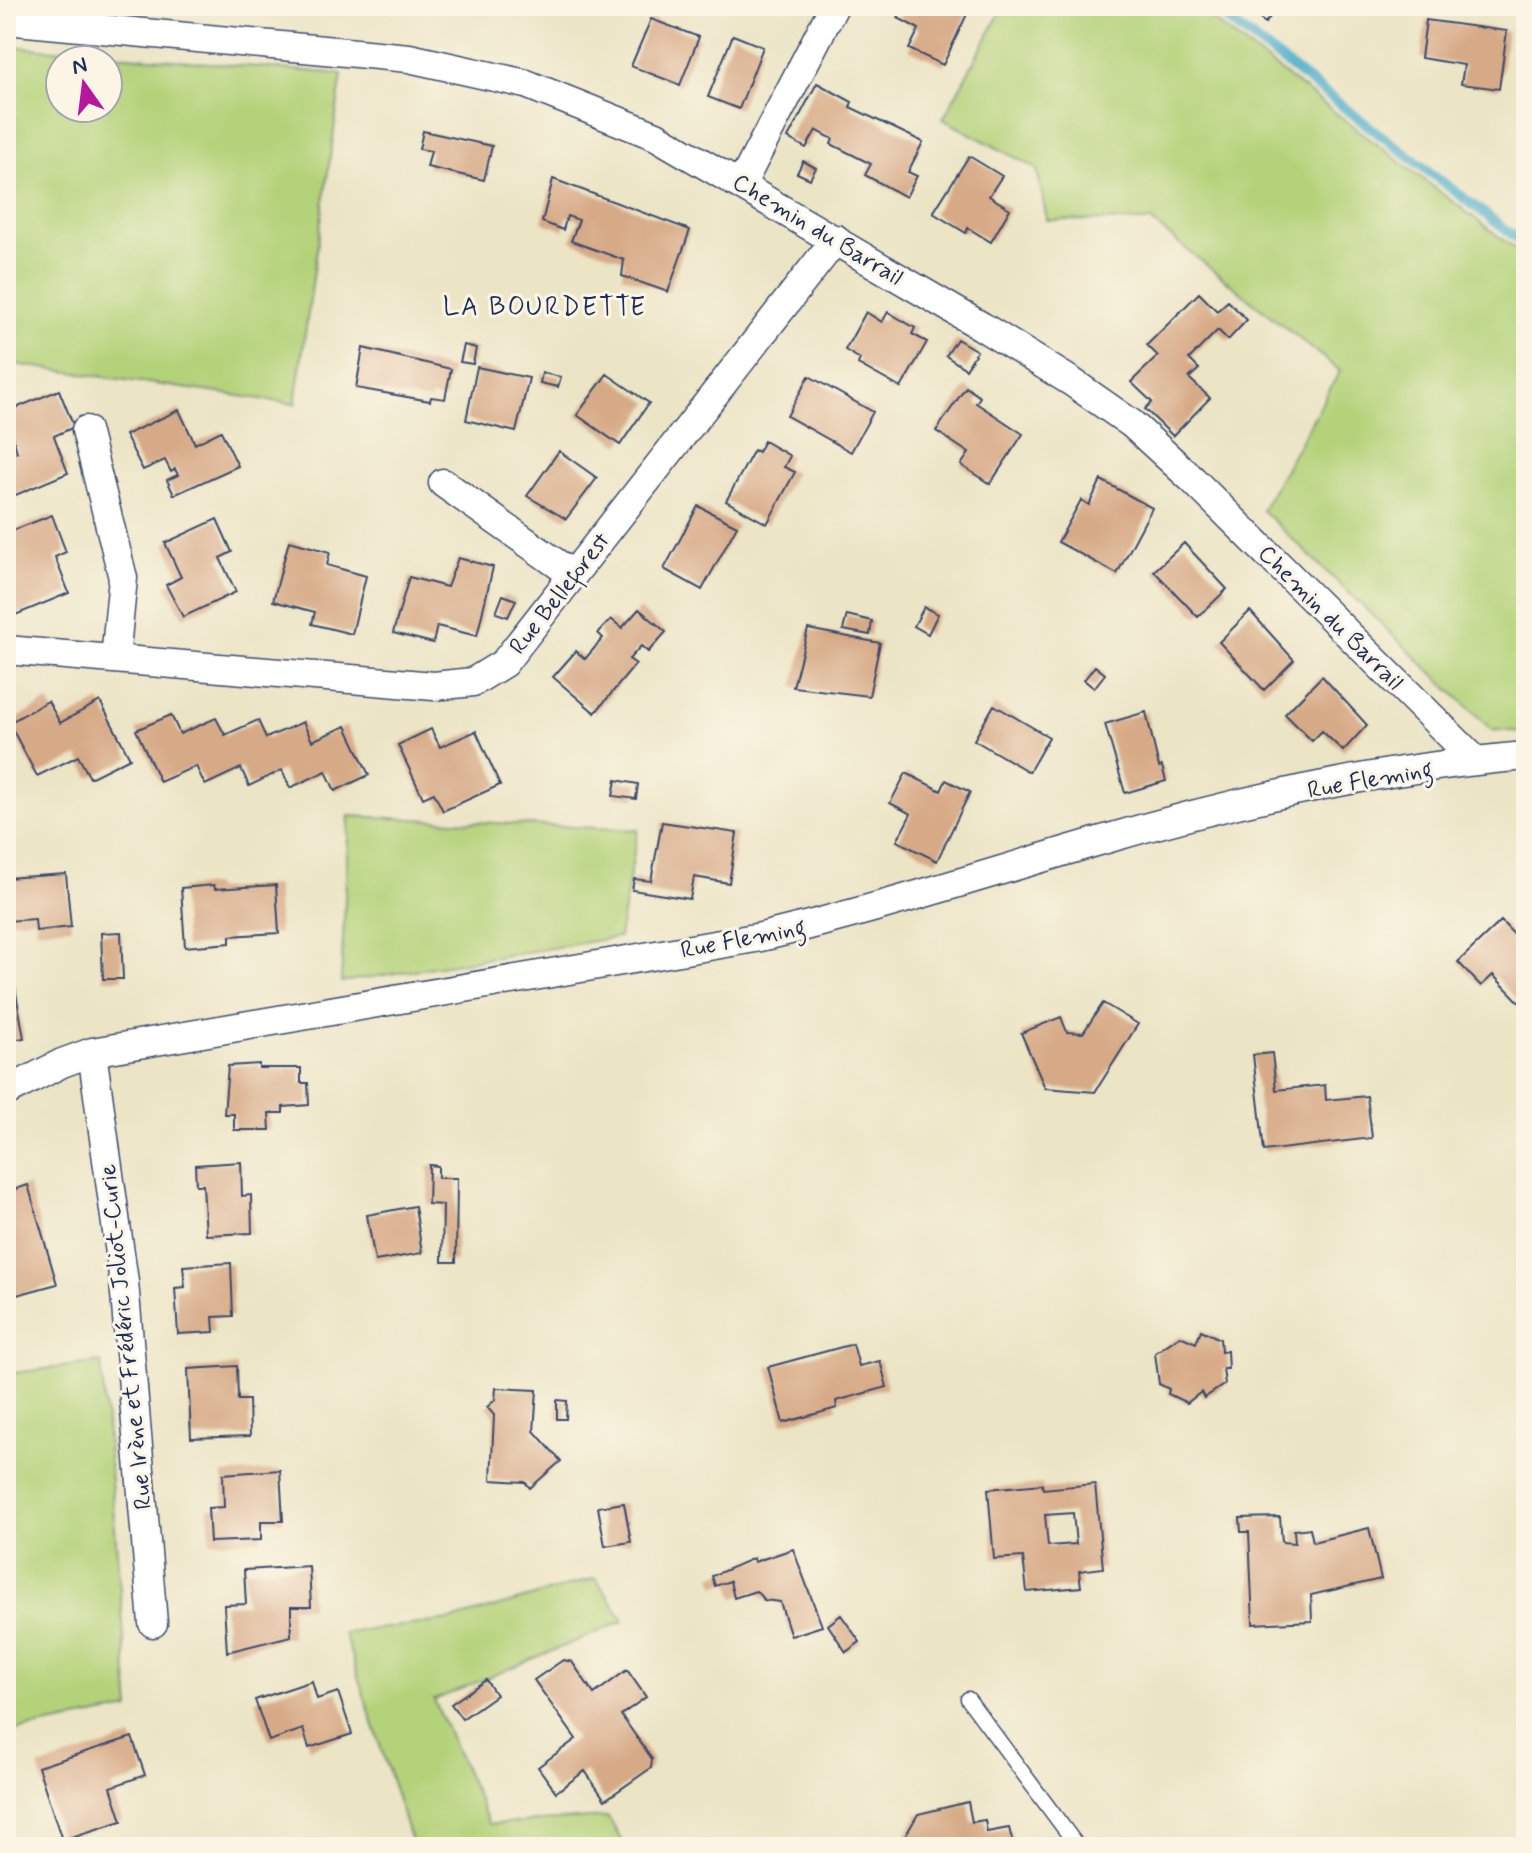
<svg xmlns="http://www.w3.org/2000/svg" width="1532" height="1853" font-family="Mynerve,sans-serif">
<rect width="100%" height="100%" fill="#fcf5e5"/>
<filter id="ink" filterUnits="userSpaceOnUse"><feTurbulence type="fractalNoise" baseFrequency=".0125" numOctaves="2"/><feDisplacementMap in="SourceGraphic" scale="16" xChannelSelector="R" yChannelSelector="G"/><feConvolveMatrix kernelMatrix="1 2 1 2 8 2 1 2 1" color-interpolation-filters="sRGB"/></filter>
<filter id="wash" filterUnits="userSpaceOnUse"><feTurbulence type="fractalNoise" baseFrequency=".006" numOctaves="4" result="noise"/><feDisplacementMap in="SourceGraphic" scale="32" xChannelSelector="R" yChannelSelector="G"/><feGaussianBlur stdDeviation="1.8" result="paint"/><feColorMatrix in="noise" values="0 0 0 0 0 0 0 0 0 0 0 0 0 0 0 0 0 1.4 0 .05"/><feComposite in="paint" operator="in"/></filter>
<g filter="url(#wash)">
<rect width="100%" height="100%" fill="#ebe4c5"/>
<path fill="#b4d279" stroke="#68806c" stroke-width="2" fill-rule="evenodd" d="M993 6H1194L1526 257V732L1492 730 1262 510 1340 371 1151 221 1047 220 1037 169 943 119 1001 11Z
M6 46 342 74 295 404 6 363ZM60 60H108V108H60Z
M349 816 638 830 619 937 341 982Z
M101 1362 130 1709 6 1732V1374Z
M596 1578 624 1621 434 1700 489 1824 608 1817 625 1847H413L344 1633 451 1620Z"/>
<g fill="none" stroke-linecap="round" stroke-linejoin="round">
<path stroke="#4cadcb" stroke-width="10" d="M1210 6 1526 245"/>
</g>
<g id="blocks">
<path fill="#d7aa87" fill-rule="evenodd" d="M903 6H957L968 12 943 65 909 49 919 29 898 18Z
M1244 6H1279L1265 23Z
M651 19 699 37 680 85 631 66Z
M1426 20 1507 31 1499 89 1461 84 1464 65 1421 58Z
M733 35 763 47 739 109 708 97Z
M817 83 852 102 850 107 923 142 908 172 917 176 906 197 865 175 871 164 831 144 833 139 816 130 806 148 788 138Z
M423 131 492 146 484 180 427 167 431 151 419 149Z
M969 156 1002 176 989 196 1010 209 991 242 968 228 966 233 933 213Z
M803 161 816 168 810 179 797 173Z
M553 179 690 230 668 292 622 276 624 260 571 241 579 220 567 216 563 230 542 222Z
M1199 293 1217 311 1228 301 1247 320 1228 340 1218 330 1189 359 1199 369 1189 378 1210 398 1173 436 1145 409 1152 402 1131 382 1158 356 1147 345Z
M866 312 882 322 888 312 915 328 912 334 927 342 901 388 858 364 860 359 845 350Z
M957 339 977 351 966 369 946 356Z
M464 345 476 348 473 364 460 362Z
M363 348 451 369 445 399 431 397 430 401 356 388Z
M477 367 529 378 516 432 466 420Z
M542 373 561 377 558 387 540 383Z
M607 374 649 403 620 445 577 415Z
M809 376 873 412 851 452 787 416Z
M966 387 980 397 976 403 1023 434 990 484 961 465 969 453 936 431Z
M59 390 74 427 54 436 68 473 11 497 6 484V456L17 452 6 412Z
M179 410 195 444 221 431 238 466 174 495 167 480 178 475 175 469 171 472 165 460 143 470 125 435Z
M764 441 790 456 784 467 795 472 767 524 726 501 754 450 758 452Z
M559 451 597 478 566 519 527 496Z
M1101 480 1152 508 1117 574 1058 542 1081 500 1089 505Z
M698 506 737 526 702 590 664 569Z
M52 515 66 552 55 557 69 593 13 616 6 598V533Z
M217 519 232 552 220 558 236 592 183 617 166 585 181 577 165 543Z
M289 541 330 552 327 565 366 576 352 634 312 624 315 612 273 601Z
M1184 543 1227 589 1198 617 1154 571Z
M458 558 493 567 477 636 437 626 433 643 393 633 409 577 447 587Z
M503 595 516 600 508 617 496 613Z
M924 607 938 614 928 634 914 626Z
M639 609 666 632 648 652 641 646 629 659 636 664 595 713 553 677 576 651 585 659 603 638 598 633 611 619 622 628Z
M1250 611 1294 660 1264 690 1219 642Z
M847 615 872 621 870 635 843 630Z
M808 629 880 643 869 696 793 687Z
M1095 666 1105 674 1094 688 1084 680Z
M1322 676 1367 725 1343 751 1322 731 1312 741 1285 714Z
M48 701 60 723 100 701 130 758 90 778 78 756 37 776 9 723Z
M994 705 1049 737 1029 772 974 740Z
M1146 712 1159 767 1162 766 1166 781 1125 793 1105 724Z
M171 715 180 734 216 718 225 735 258 720 266 738 303 722 312 741 346 726 369 775 335 791 326 771 290 788 282 770 249 786 241 768 205 785 196 766 160 782 136 730Z
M431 729 440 747 476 731 500 785 443 811 434 793 423 798 398 745Z
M906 773 941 791 946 780 970 792 937 861 897 841 911 814 890 803Z
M616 780 638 784 636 799 613 796Z
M662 822 737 833 729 883 694 877 690 899 632 890 634 879 651 881Z
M66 874 71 927 36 931 35 919 6 921V878Z
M214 885 215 889 276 885 279 933 230 936V943L185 947 181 888Z
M1501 921 1526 947V1009L1493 975 1481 986 1458 962Z
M121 932 123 979H103L101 933Z
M14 982 24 1038 6 1041V983Z
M1103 1003 1138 1024 1095 1092 1045 1088 1021 1033 1061 1017 1067 1032 1083 1033Z
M1272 1053 1276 1090 1325 1085 1326 1100 1367 1096 1372 1138 1264 1151 1253 1055Z
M259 1064V1068H301V1083H308L309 1105 283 1107V1113H269L270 1130H234V1114H224L228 1066Z
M241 1162 242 1196 251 1195 252 1233 206 1235 203 1185H196L195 1165Z
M429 1165 438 1166V1178H457L456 1262H442L443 1205 428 1204Z
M28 1185 57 1284 6 1298V1192Z
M415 1206 422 1253 375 1261 367 1215Z
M231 1263 233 1316 213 1317 214 1332 178 1334 175 1288 185 1287 183 1266Z
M1201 1330 1220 1339 1221 1352 1227 1351 1228 1369H1223L1225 1384 1204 1398 1201 1392 1187 1403 1168 1394 1169 1389 1159 1384 1155 1353 1180 1336 1196 1343Z
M853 1344 859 1366 880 1361 887 1387 836 1401 837 1408 783 1423 768 1367Z
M237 1366 238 1400H249L250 1436 191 1438 188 1369Z
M496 1388 537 1390 534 1431 561 1461 530 1488 525 1482 491 1480 494 1415 487 1407 495 1400Z
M557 1400 567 1401 566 1419H557Z
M280 1470 283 1521H261V1540L210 1542 208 1508 224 1507 223 1474Z
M1042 1484 1043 1489 1095 1484 1103 1568 1079 1571 1081 1587 1027 1592 1023 1557 994 1559 988 1489ZM1073 1513 1076 1544 1048 1546 1045 1515Z
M624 1503 631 1542 605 1546 598 1507Z
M1280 1517 1282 1542 1295 1543 1294 1530 1310 1528 1313 1542 1369 1528 1381 1579 1311 1595 1312 1621 1253 1624 1249 1532H1241L1240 1518Z
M793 1549 822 1626 791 1636 780 1602 764 1600 756 1591 734 1598 730 1581 715 1586 712 1576 754 1558V1562Z
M309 1566 311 1607H291V1636L227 1652 224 1605 246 1604 244 1570Z
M841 1615 860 1642 846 1652 828 1625Z
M563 1660 572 1662 594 1694 627 1670 646 1697 621 1715 652 1759 651 1768 605 1800 585 1771 556 1792 538 1767 576 1739 534 1680Z
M486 1680 496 1695 462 1719 451 1704Z
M312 1681 317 1699 338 1692 352 1734 309 1748 303 1729 269 1741 255 1700Z
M132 1737 145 1775 111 1787 122 1821 62 1840 38 1767Z
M968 1802 972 1822 985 1820 987 1832 1009 1828 1014 1847H914L903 1840 918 1814Z"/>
</g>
</g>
<g filter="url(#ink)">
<use href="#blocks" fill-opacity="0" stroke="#3a4a6d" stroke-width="2"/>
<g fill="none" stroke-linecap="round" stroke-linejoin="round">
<g stroke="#3a4a6d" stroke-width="17">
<path id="service" d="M968 1699 1078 1847"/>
</g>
<g stroke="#3a4a6d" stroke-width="31">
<path id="minor" d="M6 20 409 58 526 84 656 136 981 326 1072 382 1132 424 1193 480 1476 761
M742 183 834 6
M86 430 123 578 115 659
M443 483 573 575
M6 650 434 686 473 682 504 663 836 239
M92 1052 124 1282 153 1623
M6 1092 62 1063 92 1052 761 937C875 910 986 874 1099 841 1237 800 1382 768 1526 756"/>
</g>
<use href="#service" stroke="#fff" stroke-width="14"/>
<use href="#minor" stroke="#fff" stroke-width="28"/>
</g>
</g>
<g text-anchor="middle" stroke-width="6" stroke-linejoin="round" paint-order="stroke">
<g font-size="24" fill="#1b2f5e" stroke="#fcf5e5">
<text transform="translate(818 229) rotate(31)" y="8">Chemin du Barrail</text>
<text transform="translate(559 593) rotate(-52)" y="8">Rue Belleforest</text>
<text transform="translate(1331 617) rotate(45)" y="8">Chemin du Barrail</text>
<text transform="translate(1370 779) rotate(-10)" y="8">Rue Fleming</text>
<text transform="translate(743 938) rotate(-11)" y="8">Rue Fleming</text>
<text transform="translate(125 1337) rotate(-96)" y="8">Rue Irène et Frédéric Joliot-Curie</text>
</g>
<g font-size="26" letter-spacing="2" fill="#1b2f5e" stroke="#fcf5e5">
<text x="545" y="315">LA BOURDETTE</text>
</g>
</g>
<rect width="1532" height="1853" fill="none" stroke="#fcf5e5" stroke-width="32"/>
<g transform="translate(84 84) rotate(346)"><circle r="38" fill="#fcf5e5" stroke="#a2a6af" stroke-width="2"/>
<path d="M0-6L14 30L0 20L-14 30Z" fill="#b5179e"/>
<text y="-12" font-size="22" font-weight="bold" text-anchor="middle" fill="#1b2f5e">N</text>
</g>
</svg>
